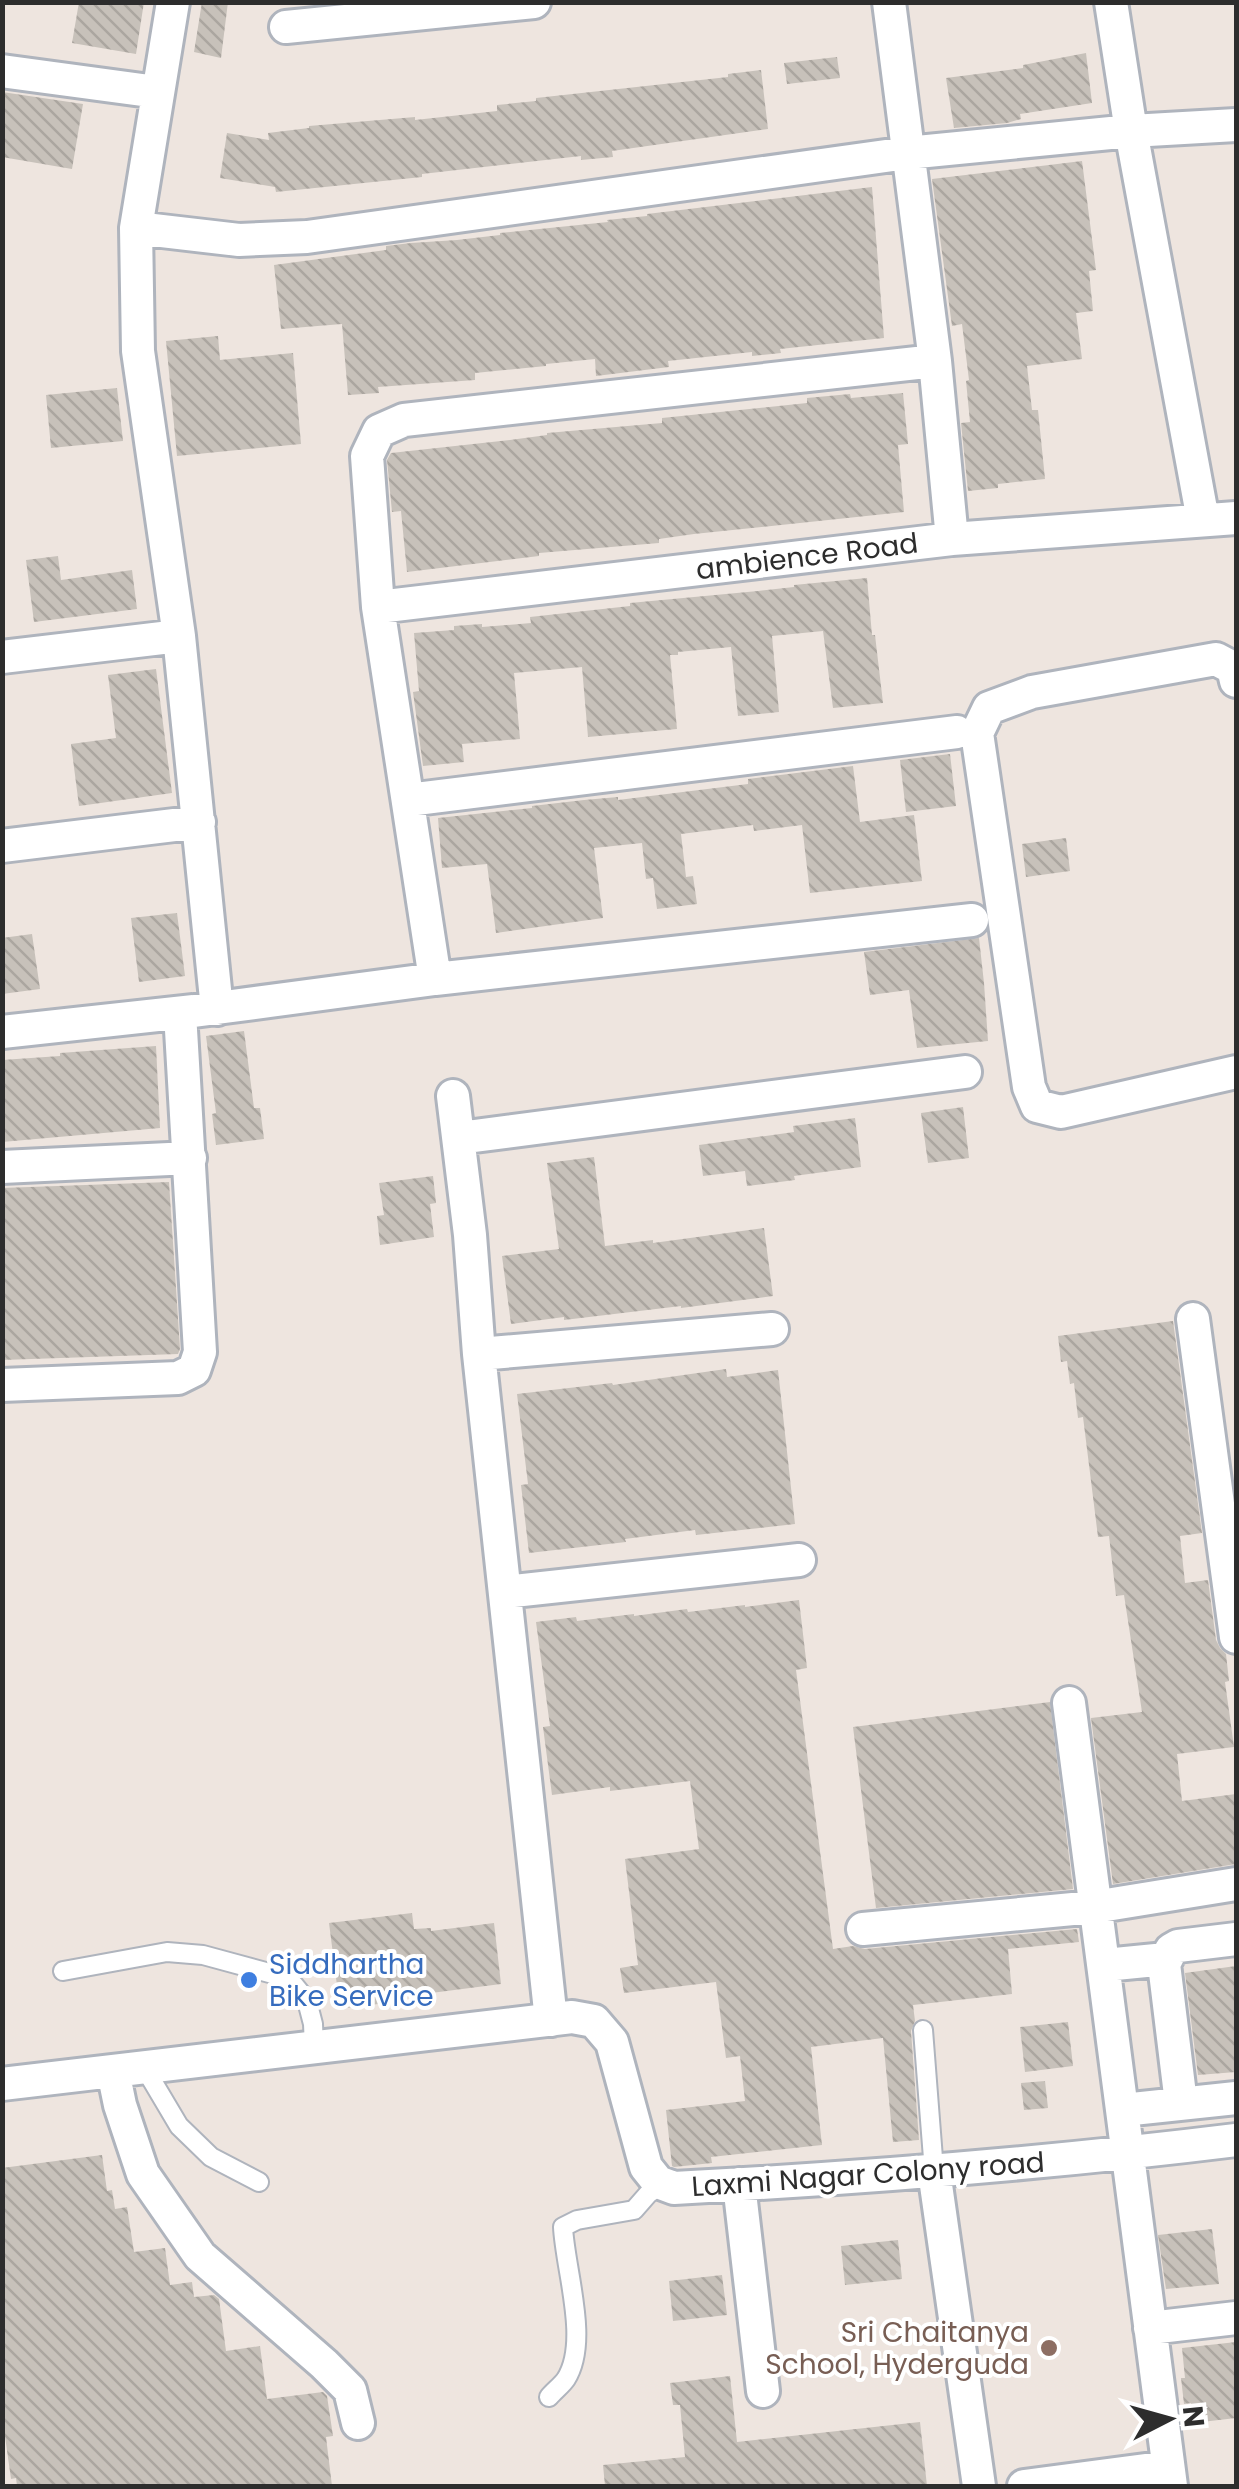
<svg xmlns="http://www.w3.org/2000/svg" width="1239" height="2489" font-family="Poppins,sans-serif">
<defs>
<pattern id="building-back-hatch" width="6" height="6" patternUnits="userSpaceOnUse" patternTransform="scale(2.5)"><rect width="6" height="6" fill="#c7c1ba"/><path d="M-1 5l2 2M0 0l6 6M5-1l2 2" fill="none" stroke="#aba6a0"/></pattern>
</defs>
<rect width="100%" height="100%" fill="#eee5df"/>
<path fill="url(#building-back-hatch)" d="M79 2H144L136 54 72 43Z
M202 2H228L221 58 194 52Z
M1086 53 1092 103 1020 114 1021 119 1007 123 954 128 946 78 1023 68V65Z
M837 57 840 78 787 84 784 63Z
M761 70 768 129 612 151 613 157 581 160V156L422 174V177L276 192 275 187 220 178 227 133 269 140 268 133 309 128V126L415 117V120L497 111V105L536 101V98L728 77V74Z
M2 92 83 104 72 169 2 157Z
M1082 161 1096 270 1089 271 1093 311 1076 313 1082 359 1027 366 1032 410H1038L1045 479 998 484V488L968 491 961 423 970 422 966 381 969 380 962 324 952 326 932 179Z
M872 187 884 338 780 349 781 353 752 356V352L668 361 669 367 596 376 595 359 546 364V366L475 373V380L378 387 379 393 348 395 342 324 281 329 274 265 386 250V246L411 243 457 240 500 235V233L608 222 607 220 647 216V214Z
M218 336 220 360 293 353 301 444 177 456 166 341Z
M117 388 123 441 51 448 46 395Z
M903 393 908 444 898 445 904 512 694 534 659 539V543L539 553V556L407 572 401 511 392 512 387 460 391 453 510 440 547 435V433L662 423V418L807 403V398L850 394 851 398Z
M58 556 61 580 132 570 137 609 34 622 26 560Z
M867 578 872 635H875L883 703 833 708 823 631 772 636 779 712 738 716 731 647 678 652V655H670L677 729 588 737 582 667 514 673 520 739 462 744 464 762 423 766 413 692 419 691 414 633 454 630V626L482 624V627L531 623 530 617 630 606V603L758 591 794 587V585Z
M156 669 172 793 79 806 71 744 116 738 108 675Z
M950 754 956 806 906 812 900 760Z
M853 766 860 822 914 815 922 881 810 893 802 825 754 831 753 825 681 834 686 877 693 876 697 904 657 909 653 878 646 879 642 843 594 848 603 918 496 933 487 864 442 868 438 818 532 808V806L584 800 618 797V800L748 784V779Z
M1066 838 1070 871 1026 877 1022 844Z
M177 913 185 976 139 982 131 918Z
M32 934 40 989 2 994V938Z
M979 938 984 983 988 1041 917 1048 909 990 870 995 864 952Z
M244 1031 254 1108H260L264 1139 216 1145 212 1114 216 1113 206 1036Z
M156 1046 160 1128 2 1142V1060L60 1056V1053Z
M963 1107 969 1158 928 1163 921 1113Z
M855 1118 861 1167 794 1176 795 1180 747 1186 745 1171 703 1176 699 1145 794 1132 793 1126Z
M594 1157 605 1246 653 1240V1243L764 1228 773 1296 681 1308V1306L564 1320V1317L511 1324 502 1256 559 1249 547 1163Z
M433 1176 436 1203 430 1204 434 1237 380 1245 377 1216 384 1215 379 1183Z
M169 1182 180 1349 178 1354 2 1360V1188Z
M1173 1321 1202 1533 1180 1536 1185 1583 1208 1580 1216 1640 1220 1648 1226 1654 1229 1681 1225 1682 1234 1747 1177 1754 1182 1801 1236 1794V1864L1113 1884 1091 1718 1142 1712 1124 1595 1116 1596 1109 1536 1098 1537 1083 1417 1078 1418 1074 1383 1070 1384 1067 1361 1061 1362 1058 1336Z
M726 1369 727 1377 778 1370 795 1524 696 1535 695 1530 625 1539 626 1542 529 1553 521 1485 528 1484 517 1394 612 1383 613 1385Z
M799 1600 807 1668 796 1670 833 1949 853 1946 865 1949 1077 1929 1079 1942 1008 1949 1012 1994 913 2005 915 2021 911 2031 919 2140 893 2142 883 2038 811 2047 822 2145 711 2157 712 2163 674 2167 672 2166 666 2110 745 2101 740 2056 726 2058 716 1982 624 1993 620 1968 638 1965 625 1859 699 1849 690 1781 610 1791V1787L552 1795 543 1727 550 1726 536 1622 576 1617 577 1621 634 1614V1616L687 1609 688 1612 745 1605V1607Z
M1050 1702 1073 1889 876 1908 853 1727Z
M412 1913 414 1929 431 1928V1931L494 1923 501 1984 400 1997 401 2001 340 2009 329 1923Z
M1236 1966V2072L1198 2075 1185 1973Z
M1068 2022 1073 2066 1025 2072 1020 2027Z
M1045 2081 1048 2108 1024 2110 1021 2083Z
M102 2155 107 2191 112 2190 115 2209 127 2207 134 2252 165 2248 170 2285 192 2282 194 2297 214 2295 219 2299 226 2351 260 2346 267 2399 323 2392 327 2396 333 2436 326 2437 332 2486H17L16 2478 11 2479 2 2415V2168Z
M1212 2229 1219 2284 1166 2289 1158 2235Z
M898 2240 902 2279 845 2285 841 2246Z
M722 2275 727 2315 673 2321 669 2281Z
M1236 2342V2418L1193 2423 1191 2403 1184 2404 1181 2378H1185L1182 2348Z
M730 2376 737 2442 920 2422 927 2486H605L603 2465 685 2457 680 2405H673L670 2383Z"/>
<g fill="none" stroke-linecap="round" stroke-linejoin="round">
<g stroke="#afb4bd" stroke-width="22">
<path id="service" d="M63 1971 167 1952 203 1955 273 1974 294 1985 307 2001 313 2024 314 2047
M923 2030 934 2171
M144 2067 179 2126 211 2157 259 2182
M549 2397C554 2391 562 2385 566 2379 590 2341 565 2270 563 2227L577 2220 634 2210 648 2194 663 2183"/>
</g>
<g stroke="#afb4bd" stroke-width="38">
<path id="minor" d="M173 2 136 228 138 351 179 636 217 1009
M889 2 935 361 952 539
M286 27 534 2
M2 71 157 92
M136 228 239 240 307 237 907 153 1131 131 1111 2
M1203 520 1131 131 1236 125
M378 607 952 539 1236 518
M2 657 179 636
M1236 681 1233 668 1216 659 1032 692 989 708 977 733 1029 1087 1037 1106 1061 1112 1236 1072
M408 800 957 732
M2 846 199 822
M435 979 378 607 367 456 379 431 404 420 935 361
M2 1032 194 1011 435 979 972 920
M453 1096 470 1235 479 1354 551 2020
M459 1138 965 1072
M2 1167 190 1158
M1193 1319 1236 1637
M479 1354 772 1329
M2 1385 178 1378 194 1370 200 1352 180 1013
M505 1592 799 1560
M1069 1703 1171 2486
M863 1929 1094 1907 1236 1884
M1105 1965 1166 1959
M113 2071 120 2105 143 2174 200 2256 324 2364 350 2390 358 2423
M2 2084 572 2017 594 2021 612 2042 646 2167 658 2182 674 2188C862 2178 1050 2163 1236 2140
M1181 2103 1164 1964 1171 1950 1178 1946 1236 1939
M1123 2110 1236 2098
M934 2171 979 2486
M739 2184 763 2391
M1150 2328 1236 2318
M1024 2486 1168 2467"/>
</g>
<use href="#service" stroke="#fff" stroke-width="18"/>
<use href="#minor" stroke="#fff" stroke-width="32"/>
</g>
<circle fill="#3f7fe0" stroke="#fff" stroke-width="4" cx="249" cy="1980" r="10"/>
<circle fill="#8d6e63" stroke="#fff" stroke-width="4" cx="1049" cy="2348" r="10"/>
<g text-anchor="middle" stroke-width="8" stroke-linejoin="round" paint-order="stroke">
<g font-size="28" fill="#2d2d2d" stroke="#fff">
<text transform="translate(807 556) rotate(-7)" y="10">ambience Road</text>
<text transform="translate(868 2174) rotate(-4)" y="10">Laxmi Nagar Colony road</text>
</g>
<g font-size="28" fill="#366cbe" stroke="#fff" text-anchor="start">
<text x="269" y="1974">Siddhartha<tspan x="269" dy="32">Bike Service</tspan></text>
</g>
<g font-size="28" fill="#785e54" stroke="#fff" text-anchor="end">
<text x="1029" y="2342">Sri Chaitanya<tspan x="1029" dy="32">School, Hyderguda</tspan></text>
</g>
</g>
<rect width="1239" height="2489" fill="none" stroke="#2d2d2d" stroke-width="10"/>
<g transform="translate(1169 2419) rotate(84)" stroke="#ffffff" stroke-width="8" paint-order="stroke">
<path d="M0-8L18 38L0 25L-18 38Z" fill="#2d2d2d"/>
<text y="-15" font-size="28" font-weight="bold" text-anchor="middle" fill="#2d2d2d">N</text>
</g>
</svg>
